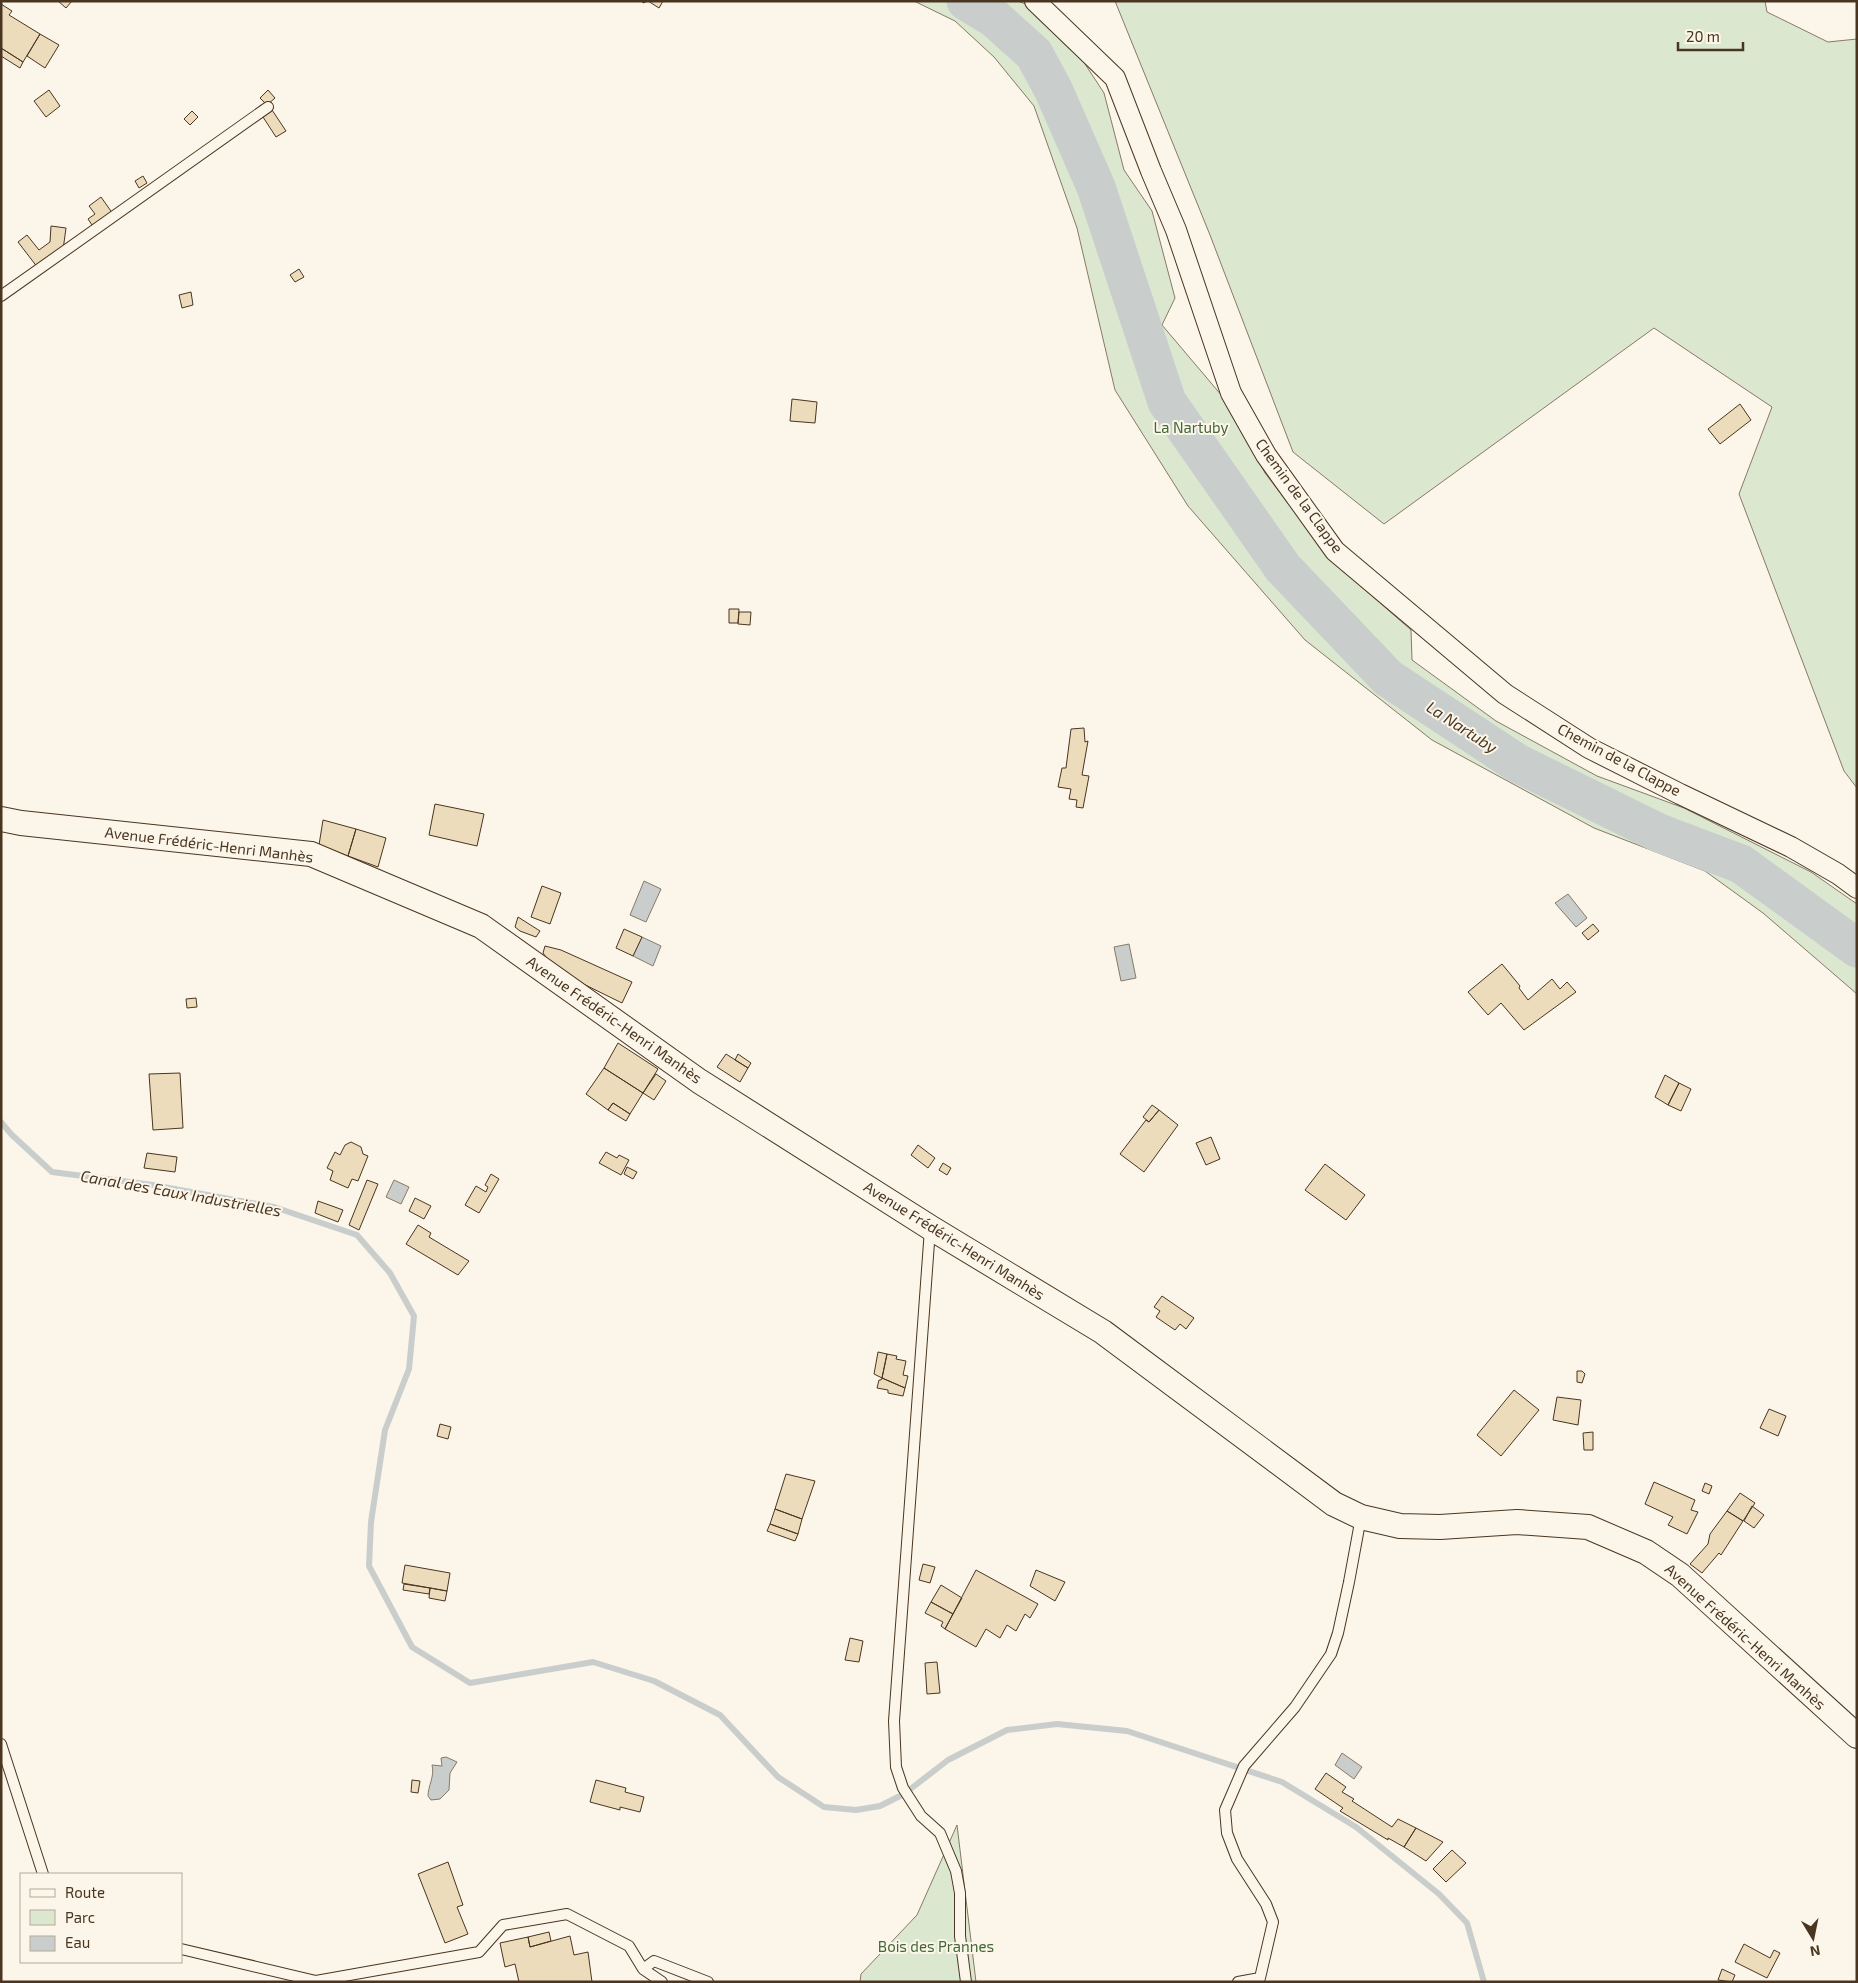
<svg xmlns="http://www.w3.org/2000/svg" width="1858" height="1983" font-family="'Exo 2',sans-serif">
<rect width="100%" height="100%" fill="#fbf6e9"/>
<path fill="#dce7d0" stroke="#887966" d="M914 1H1018L1030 6 1070 41 1104 93 1124 170 1152 211 1175 298 1162 325 1228 403 1265 473 1331 560 1411 630 1412 660 1496 721 1597 776 1684 808 1811 872 1857 904V994L1763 913 1705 871 1594 828 1432 740 1305 640 1188 506 1115 390 1077 228 1034 106 994 57 955 21Z
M1115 1H1765L1767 12 1828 42 1857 39V788L1844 771 1739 494 1772 407 1654 328 1384 524 1293 452 1210 235Z
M957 1825 976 1982H860L861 1974 917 1915Z"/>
<path fill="#c9cecd" stroke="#887966" d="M644 881 661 889 646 922 630 915Z
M1568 894 1587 918 1576 927 1555 903Z
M642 937 661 946 653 966 633 956Z
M1129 944 1136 978 1121 981 1114 947Z
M394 1180 409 1187 401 1204 386 1197Z
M1342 1753 1362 1767 1354 1779 1335 1765Z
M446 1757 457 1762 450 1773 449 1790 440 1799 431 1800 428 1796C428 1786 435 1776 432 1765L442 1766 441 1758Z"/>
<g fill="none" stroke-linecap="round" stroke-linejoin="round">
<path stroke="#c9cecd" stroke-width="6" d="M1 1122 11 1134 52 1172 153 1185 274 1207 357 1235 390 1273 414 1316 409 1369 385 1430 371 1522 369 1566 412 1647 470 1683 593 1662 654 1681 720 1715 778 1777 824 1807 856 1810 880 1806 904 1794 948 1760 1007 1730 1057 1724 1127 1731 1282 1782 1356 1827 1439 1894 1467 1923 1484 1982"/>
<path stroke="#c9cecd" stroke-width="39" d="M966 1 994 18 1034 54 1053 89 1096 187 1167 402 1283 568 1388 678 1517 763 1659 833 1741 864 1857 948"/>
</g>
<path fill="#ecdcbc" stroke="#4a3520" d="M58 1H72L66 8Z
M642 1H663L659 8 648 1 643 3Z
M1 4 12 11 9 15 40 34 23 62 1 48Z
M40 34 59 45 45 68 27 56Z
M1 48 23 62 20 68 1 56Z
M49 90 60 106 46 117 34 101Z
M268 90 275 98 267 105 260 98Z
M272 110 286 131 276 137 263 117Z
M192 111 198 117 190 125 184 119Z
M143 176 147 183 139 188 135 181Z
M101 197 113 214 94 228 88 219 95 214 89 206Z
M51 226 66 228 63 250 38 268 18 242 27 235 39 250 50 242Z
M299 269 304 277 295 282 290 275Z
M191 292 193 305 182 308 179 295Z
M792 399 817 402 815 423 790 421Z
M1740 404 1751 420 1720 444 1708 429Z
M729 609H739L738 623H729Z
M739 612H751L750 625 738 624Z
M1084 728 1085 742 1088 741 1082 775 1089 776 1083 808 1076 807 1077 800 1069 799 1071 789 1058 787 1062 768H1066L1071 729Z
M435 804 484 814 477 846 429 835Z
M323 820 356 829 348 856 319 845Z
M356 829 386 838 378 867 348 856Z
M542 886 561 893 550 924 531 917Z
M518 917 540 931 536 937 520 931 515 927Z
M1593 924 1599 931 1588 940 1582 933Z
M624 929 642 937 633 956 616 948Z
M545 946 561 950 632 982 622 1003 563 974 551 964 543 953Z
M1502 964 1520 986 1519 988 1528 1000 1552 979 1560 989 1567 982 1576 992 1524 1030 1501 1003 1488 1015 1468 992Z
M196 998 197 1007 187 1008 186 999Z
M618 1043 658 1069 643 1093 604 1068Z
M726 1054 748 1068 740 1082 717 1067Z
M738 1054 751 1063 748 1068 735 1060Z
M604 1068 643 1093 630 1114 613 1103 608 1110 586 1094Z
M180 1073 183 1128 153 1130 149 1074Z
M656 1074 666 1081 654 1100 643 1093Z
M1665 1075 1679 1083 1668 1105 1655 1097Z
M1679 1083 1691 1089 1681 1111 1668 1105Z
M613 1103 630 1114 626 1121 608 1110Z
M1152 1105 1159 1110 1149 1122 1143 1117Z
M1159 1110 1178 1125 1144 1172 1120 1154 1146 1120 1149 1122Z
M1211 1137 1220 1159 1206 1165 1196 1143Z
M351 1142 361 1147 363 1154 368 1156 358 1181 352 1179 348 1188 330 1180 333 1171 327 1168 335 1152 340 1155 345 1145Z
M918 1145 935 1158 928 1168 911 1155Z
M606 1152 617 1158 619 1155 629 1160 621 1175 599 1163Z
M147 1153 177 1157 175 1172 144 1168Z
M943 1163 951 1168 947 1175 939 1170Z
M1325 1164 1365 1195 1346 1220 1305 1190Z
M627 1167 637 1172 633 1179 624 1174Z
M491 1174 499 1179 479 1213 465 1205 476 1186 486 1192 488 1187 485 1185Z
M367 1180 378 1184 359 1230 349 1225Z
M415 1198 431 1206 424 1219 409 1211Z
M318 1201 343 1210 338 1222 315 1213Z
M418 1225 431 1233 429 1237 469 1261 458 1275 406 1244Z
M1162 1296 1194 1318 1186 1329 1180 1324 1175 1330 1156 1317 1160 1311 1154 1307Z
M878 1352 887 1354 882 1378 874 1374Z
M887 1354 897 1356 896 1359 906 1361 903 1375 908 1376 905 1388 882 1378Z
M1577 1371H1582L1585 1374 1582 1383 1577 1382Z
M882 1378 905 1388 903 1396 888 1393V1390L877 1388 879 1380H881Z
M1514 1390 1539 1410 1501 1456 1477 1435Z
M1557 1397 1581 1400 1578 1425 1553 1420Z
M1769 1409 1786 1416 1778 1436 1760 1428Z
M440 1424 451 1427 448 1439 437 1436Z
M1593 1432V1450H1584L1583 1433Z
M786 1474 815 1481 802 1519 775 1509Z
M1654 1482 1695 1500 1691 1510 1698 1512 1687 1534 1668 1525 1673 1517 1645 1504Z
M1705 1483 1712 1486 1709 1494 1702 1491Z
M1740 1493 1755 1503 1743 1521 1727 1511Z
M1752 1506 1764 1515 1754 1528 1744 1521Z
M775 1509 802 1519 798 1534 770 1524Z
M1727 1511 1743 1521 1721 1555 1719 1553 1702 1573 1690 1564 1708 1544 1710 1534Z
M770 1524 798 1534 795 1541 767 1531Z
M923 1564 935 1567 930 1583 919 1580Z
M405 1565 450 1573 447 1591 402 1583Z
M976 1570 1038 1604 1030 1618 1025 1614 1016 1631 1007 1625 1000 1638 986 1629 976 1647 945 1629Z
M1036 1570 1065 1582 1055 1601 1030 1586Z
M404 1584 430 1588 429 1594 403 1590Z
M941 1585 962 1598 953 1614 931 1602Z
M430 1588 447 1591 445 1601 429 1598Z
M931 1602 953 1614 945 1629 941 1626 943 1622 925 1613Z
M850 1638 863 1641 859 1662 845 1660Z
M937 1662 940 1693 927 1694 925 1663Z
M1326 1773 1346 1787 1342 1792 1354 1799 1352 1801 1392 1827 1398 1819 1416 1828 1404 1847 1388 1838V1840L1340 1811 1343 1808 1315 1789Z
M412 1780 420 1781 418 1793 411 1792Z
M596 1780 626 1788 625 1792 644 1797 640 1812 620 1807V1810L590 1802Z
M1416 1828 1443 1842 1426 1861 1404 1847Z
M1452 1850 1466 1863 1446 1882 1433 1869Z
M448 1862 463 1905 457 1907 468 1934 445 1943 418 1874Z
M549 1932 551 1941 530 1947 528 1937Z
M570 1936 574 1955 588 1952 592 1982H519L515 1964 505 1967 500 1943 528 1937 530 1947Z
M1744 1944 1770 1958 1774 1950 1780 1953 1767 1978 1735 1962Z
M1722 1969 1735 1975 1732 1982 1718 1980Z"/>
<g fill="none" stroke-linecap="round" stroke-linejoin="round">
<g stroke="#4a3520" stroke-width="12">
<path id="service" d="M1 296 268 107
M930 1229 894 1721 896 1767 903 1788 921 1816 940 1833 956 1871 960 1893V1936L966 1982
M1 1744 43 1874
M181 1949 316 1981 479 1952 503 1925 567 1914 629 1946 643 1969
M662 1982 643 1969 654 1961 708 1982
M1238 1982 1260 1978 1273 1922 1266 1904 1237 1859 1227 1833 1225 1810 1244 1766 1295 1707 1331 1654 1338 1633 1349 1582 1361 1517"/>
</g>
<g stroke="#4a3520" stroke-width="22">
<path id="minor" d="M1035 1 1115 78 1151 171 1176 230 1231 393 1266 455 1335 551 1505 694 1589 748 1680 794 1791 847 1838 874 1857 888"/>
</g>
<g stroke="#4a3520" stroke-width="26">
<path id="tertiary" d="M1 819 21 823 311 854 481 926 699 1081 931 1228 1103 1332 1334 1504 1361 1517 1400 1526 1440 1527 1517 1522 1588 1527 1646 1552 1680 1575 1857 1736"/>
</g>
<use href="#service" stroke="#fbf6e9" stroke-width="10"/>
<use href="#minor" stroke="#fbf6e9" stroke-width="20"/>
<use href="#tertiary" stroke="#fbf6e9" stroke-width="24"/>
</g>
<g text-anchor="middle" stroke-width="4" stroke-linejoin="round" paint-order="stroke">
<g font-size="15" fill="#436837" stroke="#fbf6e9">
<text x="1191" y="433">La Nartuby</text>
<text x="936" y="1952">Bois des Prannes</text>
</g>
<g font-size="15" fill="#4a3520" stroke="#fbf6e9">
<text transform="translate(1299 496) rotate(54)" y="5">Chemin de la Clappe</text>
<text transform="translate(1619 760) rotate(28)" y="5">Chemin de la Clappe</text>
<text transform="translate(209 845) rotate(7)" y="5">Avenue Frédéric-Henri Manhès</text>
<text transform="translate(614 1020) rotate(35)" y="5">Avenue Frédéric-Henri Manhès</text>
<text transform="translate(954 1241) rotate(32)" y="5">Avenue Frédéric-Henri Manhès</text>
<text transform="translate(1745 1637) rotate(42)" y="5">Avenue Frédéric-Henri Manhès</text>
</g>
<g font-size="16" font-style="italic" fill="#4a3520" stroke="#fbf6e9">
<text transform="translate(1462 727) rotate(33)" y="6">La Nartuby</text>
<text transform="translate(181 1193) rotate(10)" y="6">Canal des Eaux Industrielles</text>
</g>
</g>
<rect width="1858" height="1983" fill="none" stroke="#4a3520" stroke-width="5"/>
<rect x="20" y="1873" width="162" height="90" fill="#fbf6e9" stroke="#b4a999"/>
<rect x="30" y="1889" width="25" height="8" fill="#fbf6e9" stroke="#b4a999"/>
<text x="65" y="1898" font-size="15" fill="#4a3520">Route</text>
<rect x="30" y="1910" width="25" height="15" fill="#dce7d0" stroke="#b4a999"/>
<text x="65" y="1923" font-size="15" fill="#4a3520">Parc</text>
<rect x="30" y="1936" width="25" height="15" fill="#c9cecd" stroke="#b4a999"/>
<text x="65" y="1948" font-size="15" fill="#4a3520">Eau</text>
<g transform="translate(1813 1938) rotate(170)" stroke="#fbf6e9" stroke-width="4" paint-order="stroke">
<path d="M0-4L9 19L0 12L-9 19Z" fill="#4a3520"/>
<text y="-8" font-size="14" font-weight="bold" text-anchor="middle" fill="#4a3520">N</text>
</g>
<path d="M1678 42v8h65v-8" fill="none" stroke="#4a3520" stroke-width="2.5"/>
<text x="1686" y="42" font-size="15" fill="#4a3520" stroke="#fbf6e9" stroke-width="4" paint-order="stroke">20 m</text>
</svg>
